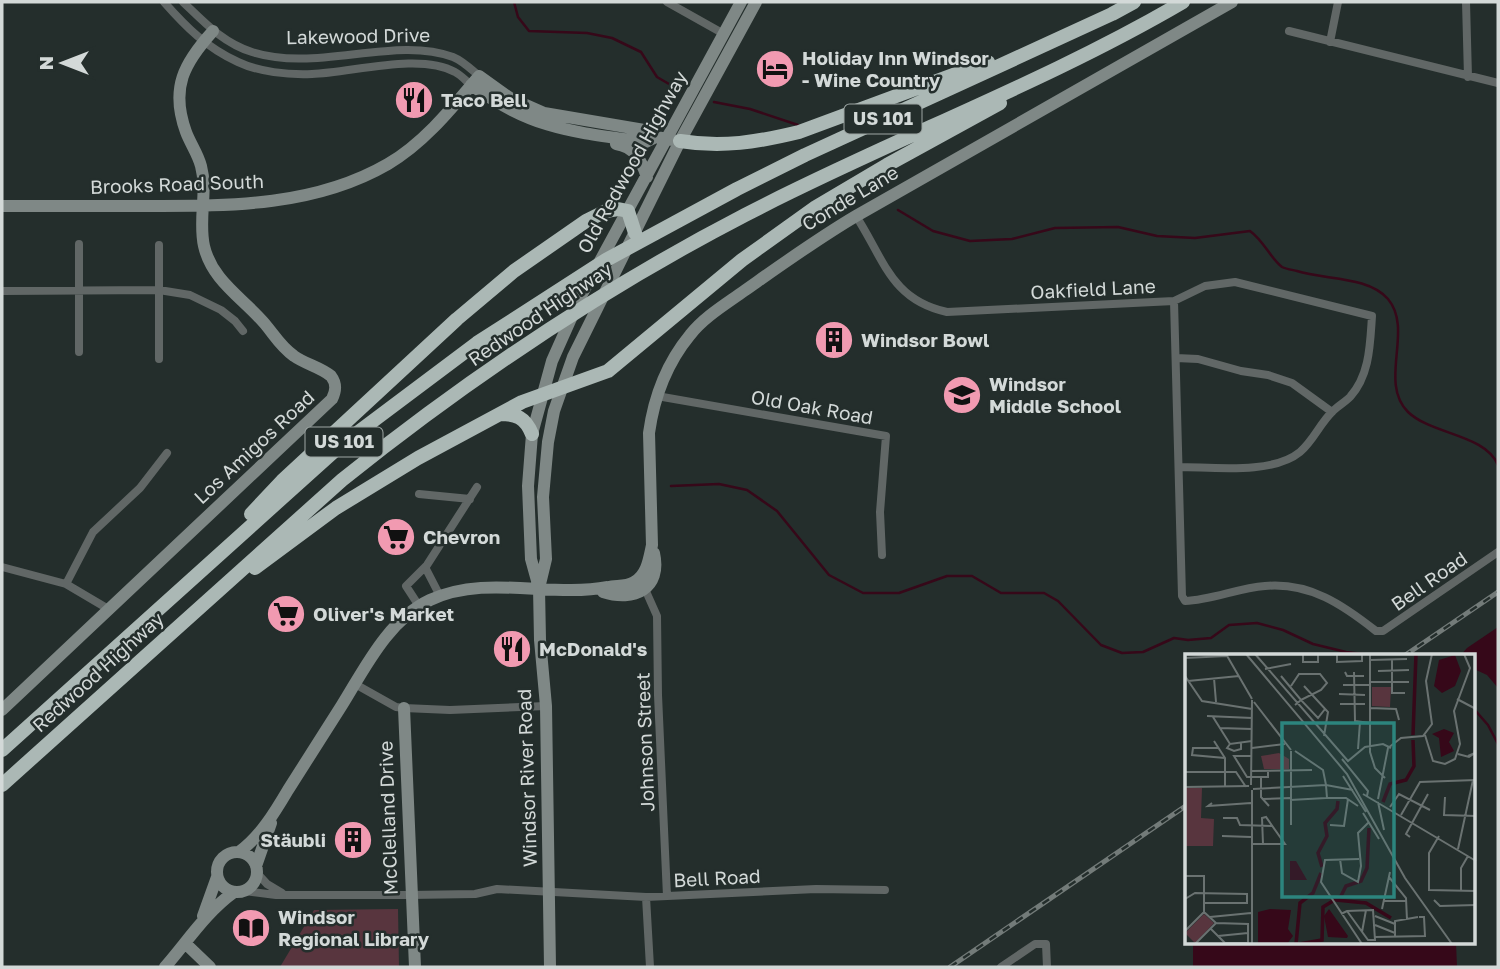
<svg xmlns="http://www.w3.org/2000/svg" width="1500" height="969" font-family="'Golos Text',sans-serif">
<rect width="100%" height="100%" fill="#242e2c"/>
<path fill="#58353e" d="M398 909 399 967H280L314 910Z"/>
<path fill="#360819" d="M1498 627V688L1487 675 1474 669V656H1460L1467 648Z
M1193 943H1456L1457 967H1193Z"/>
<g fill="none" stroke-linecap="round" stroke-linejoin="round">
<path stroke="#360819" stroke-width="2.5" d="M514 2 518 17 529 31 587 33 612 38 641 52 657 77 681 91
M714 102 750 109 798 125
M898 210 933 231 970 241 1012 239 1055 228 1118 227 1157 236 1195 238 1250 231C1264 241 1271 259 1282 267 1286 269 1293 270 1297 271 1325 280 1368 276 1388 299 1414 330 1378 382 1408 412 1432 435 1485 434 1498 465
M671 486 719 484 747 490 777 511 829 575 863 593H899L947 576H972L1001 593H1044L1058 601 1101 645 1122 653 1143 652 1174 638 1188 640 1211 638 1229 625 1257 623 1283 630 1313 644 1346 652 1380 656
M1474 709 1488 725 1498 744"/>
<path stroke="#616766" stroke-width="8" d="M164 2C186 27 207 48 238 62 259 72 288 75 312 74 351 73 419 52 455 72 461 75 466 81 471 85
M183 2C204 22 223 43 252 52 316 73 395 35 453 57 463 61 471 69 479 76
M667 2 724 34
M1466 2 1468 77
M1289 31 1498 83
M1330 42 1338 2
M856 216C884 259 891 300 947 312L1174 301 1205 286 1235 282 1372 316C1370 344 1370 375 1350 397 1345 402 1338 406 1333 411 1320 423 1314 440 1300 452 1272 475 1212 467 1179 467
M79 244V352
M2 291 159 290 190 295 221 310 235 321 243 331
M1174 301 1182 596 1185 601C1212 600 1238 588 1265 586 1310 582 1343 605 1376 631H1383L1498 552
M1176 358 1198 359 1241 371 1268 375 1292 383 1332 412
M159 359V245
M657 396 886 436 880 512 882 555
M419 494 470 499
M2 567 66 584 110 610
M425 567 440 596
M66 584 93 532 140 488 167 453
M645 589 657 616 658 695 667 896
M419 606 406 586 427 565 477 487
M355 684 396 707 404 708 450 710 546 706
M257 873 267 884 282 893
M244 891 276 895H410L475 894 497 889 646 897 816 889 885 890
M646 897 650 967
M1001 967 1035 944H1046L1047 967"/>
<path stroke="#7f8886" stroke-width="12" d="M471 85C533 130 574 132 646 142L656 137
M616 144C635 147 641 160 647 177
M2 206C50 206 97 206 145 206 228 206 314 207 388 164 424 143 452 108 479 76L510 98 544 113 650 131 656 137 673 140
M540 584 546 559 543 497 548 442 554 411 573 357 680 141 756 2
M603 592C634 602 662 589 654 553
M404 708 415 967
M2 710 332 399C336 391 337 384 331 376 320 367 305 364 294 356 281 347 275 336 265 324 243 298 212 281 204 246 198 219 208 192 201 166 198 154 190 143 186 132 170 88 184 63 213 31
M239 852C260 837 275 812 288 790 306 762 324 733 342 705 365 668 388 620 430 600 486 574 549 598 608 587 616 585 626 587 634 582 647 575 649 559 652 545L649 433C654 397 667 363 690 335 704 317 726 304 744 291 781 265 817 239 856 216L1232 2
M217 872a20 20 0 1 1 40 0a20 20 0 1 1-40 0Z
M256 866 271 823
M203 916 217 877
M186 944 210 967
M165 967C187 942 206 912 234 892
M550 967 546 706 540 640 539 588 531 559 528 486 532 434 552 361 581 296 741 2"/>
<path stroke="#abb8b5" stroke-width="14" d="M680 141C722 148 758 142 799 132L988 62
M500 414C516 414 525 417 532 434
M251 514 282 481 457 319 514 271 586 221 606 211 618 209 628 211 635 233
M255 568 336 508 418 458 522 402 608 371 742 260 816 207 887 165 1000 103
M2 750 341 445 477 343 606 260 737 189 805 155 1112 14 1134 2
M2 785 342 480C468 379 602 289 745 215 889 140 1043 84 1183 2"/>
<g stroke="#737b79" stroke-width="5">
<path id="rail" d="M1404 656 1498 592
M950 967 1187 805"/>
</g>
<use href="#rail" stroke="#242e2c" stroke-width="2.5" stroke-dasharray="8" stroke-linecap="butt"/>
</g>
<defs>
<g id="hotel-disc" transform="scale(2.0125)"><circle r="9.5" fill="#f19ab1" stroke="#242e2c"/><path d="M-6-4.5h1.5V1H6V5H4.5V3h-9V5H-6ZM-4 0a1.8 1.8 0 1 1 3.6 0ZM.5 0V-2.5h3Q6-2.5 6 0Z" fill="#111"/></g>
<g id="restaurant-disc" transform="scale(2.0125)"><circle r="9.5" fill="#f19ab1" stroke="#242e2c"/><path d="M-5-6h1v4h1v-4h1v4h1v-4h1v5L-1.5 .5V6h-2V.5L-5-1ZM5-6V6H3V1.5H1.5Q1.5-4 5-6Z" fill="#111"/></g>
<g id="building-disc" transform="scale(2.0125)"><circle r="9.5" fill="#f19ab1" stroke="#242e2c"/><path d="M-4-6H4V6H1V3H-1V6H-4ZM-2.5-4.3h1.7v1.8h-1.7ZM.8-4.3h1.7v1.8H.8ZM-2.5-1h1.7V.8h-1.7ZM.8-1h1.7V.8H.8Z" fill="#111"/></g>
<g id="school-disc" transform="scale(2.0125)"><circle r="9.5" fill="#f19ab1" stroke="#242e2c"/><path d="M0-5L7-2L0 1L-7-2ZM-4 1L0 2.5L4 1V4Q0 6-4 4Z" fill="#111"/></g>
<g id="supermarket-disc" transform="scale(2.0125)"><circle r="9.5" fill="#f19ab1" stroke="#242e2c"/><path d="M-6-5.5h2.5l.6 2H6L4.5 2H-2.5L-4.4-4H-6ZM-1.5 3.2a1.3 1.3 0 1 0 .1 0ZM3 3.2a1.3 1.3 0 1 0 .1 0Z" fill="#111"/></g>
<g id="library-disc" transform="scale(2.0125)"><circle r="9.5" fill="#f19ab1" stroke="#242e2c"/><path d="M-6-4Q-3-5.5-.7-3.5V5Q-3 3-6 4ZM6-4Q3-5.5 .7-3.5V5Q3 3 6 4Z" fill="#111"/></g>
</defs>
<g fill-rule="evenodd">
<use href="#hotel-disc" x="775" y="69"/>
<use href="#restaurant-disc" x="414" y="100"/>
<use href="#building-disc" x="834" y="340"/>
<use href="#school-disc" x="962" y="395"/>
<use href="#supermarket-disc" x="396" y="537"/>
<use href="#supermarket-disc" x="286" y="614"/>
<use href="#restaurant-disc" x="512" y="649"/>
<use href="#building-disc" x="353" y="840"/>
<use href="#library-disc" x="251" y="928"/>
</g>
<g text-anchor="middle" stroke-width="5" stroke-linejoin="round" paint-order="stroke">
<g fill="#242e2c" stroke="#9ea6a4" stroke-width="2">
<rect x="844.5" y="104.5" width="77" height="29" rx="5"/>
<rect x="305.5" y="427.5" width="77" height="29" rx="5"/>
</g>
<g font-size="18" font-weight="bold" fill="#d3d9d8">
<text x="883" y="125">US 101</text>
<text x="344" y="448">US 101</text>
</g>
<g font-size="19" fill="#d3d9d8" stroke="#242e2c">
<text transform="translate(358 36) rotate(-1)" y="7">Lakewood Drive</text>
<text transform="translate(632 162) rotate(-61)" y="7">Old Redwood Highway</text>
<text transform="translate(177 184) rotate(-2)" y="7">Brooks Road South</text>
<text transform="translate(850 198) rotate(-31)" y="7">Conde Lane</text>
<text transform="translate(1093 289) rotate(-3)" y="7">Oakfield Lane</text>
<text transform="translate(540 314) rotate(-34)" y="7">Redwood Highway</text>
<text transform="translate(812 407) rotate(10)" y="7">Old Oak Road</text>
<text transform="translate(254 447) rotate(-43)" y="7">Los Amigos Road</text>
<text transform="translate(1429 581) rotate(-35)" y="7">Bell Road</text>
<text transform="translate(98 672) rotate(-42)" y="7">Redwood Highway</text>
<text transform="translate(645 742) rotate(-92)" y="7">Johnson Street</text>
<text transform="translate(527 778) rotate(-92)" y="7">Windsor River Road</text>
<text transform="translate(388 818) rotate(-92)" y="7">McClelland Drive</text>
<text transform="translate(717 878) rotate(-3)" y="7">Bell Road</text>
</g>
<g font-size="19" font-weight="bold" fill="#d3d9d8" stroke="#242e2c" text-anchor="start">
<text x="802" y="65">Holiday Inn Windsor<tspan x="802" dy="22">- Wine Country</tspan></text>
<text x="441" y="107">Taco Bell</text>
<text x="861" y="347">Windsor Bowl</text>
<text x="989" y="391">Windsor<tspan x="989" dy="22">Middle School</tspan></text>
<text x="423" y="544">Chevron</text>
<text x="313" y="621">Oliver's Market</text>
<text x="539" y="656">McDonald's</text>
<text x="326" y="847" text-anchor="end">Stäubli</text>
<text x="278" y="924">Windsor<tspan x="278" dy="22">Regional Library</tspan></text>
</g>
</g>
<g transform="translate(1185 654)">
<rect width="290" height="290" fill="#242e2c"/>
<path d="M187 33H206L205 53 187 52ZM94 99 104 105V115H79L76 102ZM0 134H17L16 164 29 165 28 192H0ZM19 260 29 269 10 289 0 279Z" fill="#58353e"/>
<path d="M270 1 276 17 270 32 257 39 249 32 254 6ZM259 75 269 79 264 88 269 97 256 103 254 84 247 80ZM105 207H111L122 226H105ZM85 255 106 256 103 275 108 282 102 290H73V258ZM144 255 163 282 162 284 143 283 139 262Z" fill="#360819"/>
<path fill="none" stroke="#360819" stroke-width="3.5" d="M228 81 231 0M198 148 205 130 221 126 229 112 228 86M137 213 133 199 142 182 140 169 152 155 153 147M151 246 181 249 206 264M111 290 115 249 128 239 136 219M114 290 137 286 138 253 156 242 161 232 176 227 182 214 184 174"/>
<path fill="none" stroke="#6a7271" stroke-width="2" d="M41 0 67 45M61 0 162 120 220 224 267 290M70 0 163 107 180 93 198 90 206 94M118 0V8H133V0M152 0V8L177 7V0M185 0V98L190 114 200 124M0 4 42 2M207 5V39H220M185 6 222 5M80 15 106 10M193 17 224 16M160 18 162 22H179M169 18 170 67 185 69M0 22 17 47 67 55M96 22 116 46 136 36 142 29 135 20H114L106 32M29 24 31 48M3 27 54 22M185 28H224M158 31H185M119 32 143 58 139 82M154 40 180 41M272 45 291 55M69 48 106 96M155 50H180M110 51 116 46 133 64 140 55M185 54 211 55 214 66M22 62 67 64M28 63 45 90 67 87M35 74 67 75M240 81 248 107 260 110 270 105 275 90 269 57 285 14 279 0M29 87 40 104V133M45 90 42 94 49 97 56 95V88M34 94H8L7 101 40 104M67 94 100 90M173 95 175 68M106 97V171M110 97 138 116 141 131M273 100 284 103 290 99 283 102M66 102H49L62 123H83V117M157 105 183 137 182 142M67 117 127 116M0 118H51L61 133M158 122 181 158M76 124V143L84 152M66 131 67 46M141 131 142 144H161L173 152M0 133 64 132M68 135 141 131 168 136M67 136V290M178 140 291 207M260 143 259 161 291 162M78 145 105 144M193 145 203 94 216 84 238 82 247 70 241 27 247 0M105 146 141 144M193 148 199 176M27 149 23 152 66 149M205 153 214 140 245 156M178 159 194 185M216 161 235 128 291 126M38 164H52L55 171 87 172M145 171 159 172 163 145M37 182 66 183M254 182 244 199V236L291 237M225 183 221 180 243 140M67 190H100L81 163 77 164 78 190M273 195 288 126M155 205 157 219 173 228 176 212 173 179 184 168M174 205 140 206 136 228 177 290M0 222H19V258L31 269 63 270V290M204 223 221 244 222 266M276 237V214L283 202M0 245 10 239 62 240V249H19M249 246 255 252 291 251M198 247H222M197 255 205 218M156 260 162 257 188 256 190 286H183L162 257M190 262 210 270M25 263 66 259M190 271 210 279M25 274 40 289M0 277 19 258M177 278 181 256M33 282 63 279M190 283 240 282 239 263H234M210 283V267L233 263M40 289H63M10 290 31 269"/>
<path fill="#2c857e" fill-opacity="0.15" stroke="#2c857e" stroke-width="3.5" d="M97 69H209V243H97Z"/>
<rect width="290" height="290" fill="none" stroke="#d3d9d8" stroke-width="3.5"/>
</g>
<rect width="1500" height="969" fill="none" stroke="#d3d9d8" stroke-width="7"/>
<g transform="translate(63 63) rotate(270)" stroke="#242e2c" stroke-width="5" paint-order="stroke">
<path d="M0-5L12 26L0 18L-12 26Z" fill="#d3d9d8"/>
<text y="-10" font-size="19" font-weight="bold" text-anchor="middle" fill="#d3d9d8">N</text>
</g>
</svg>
